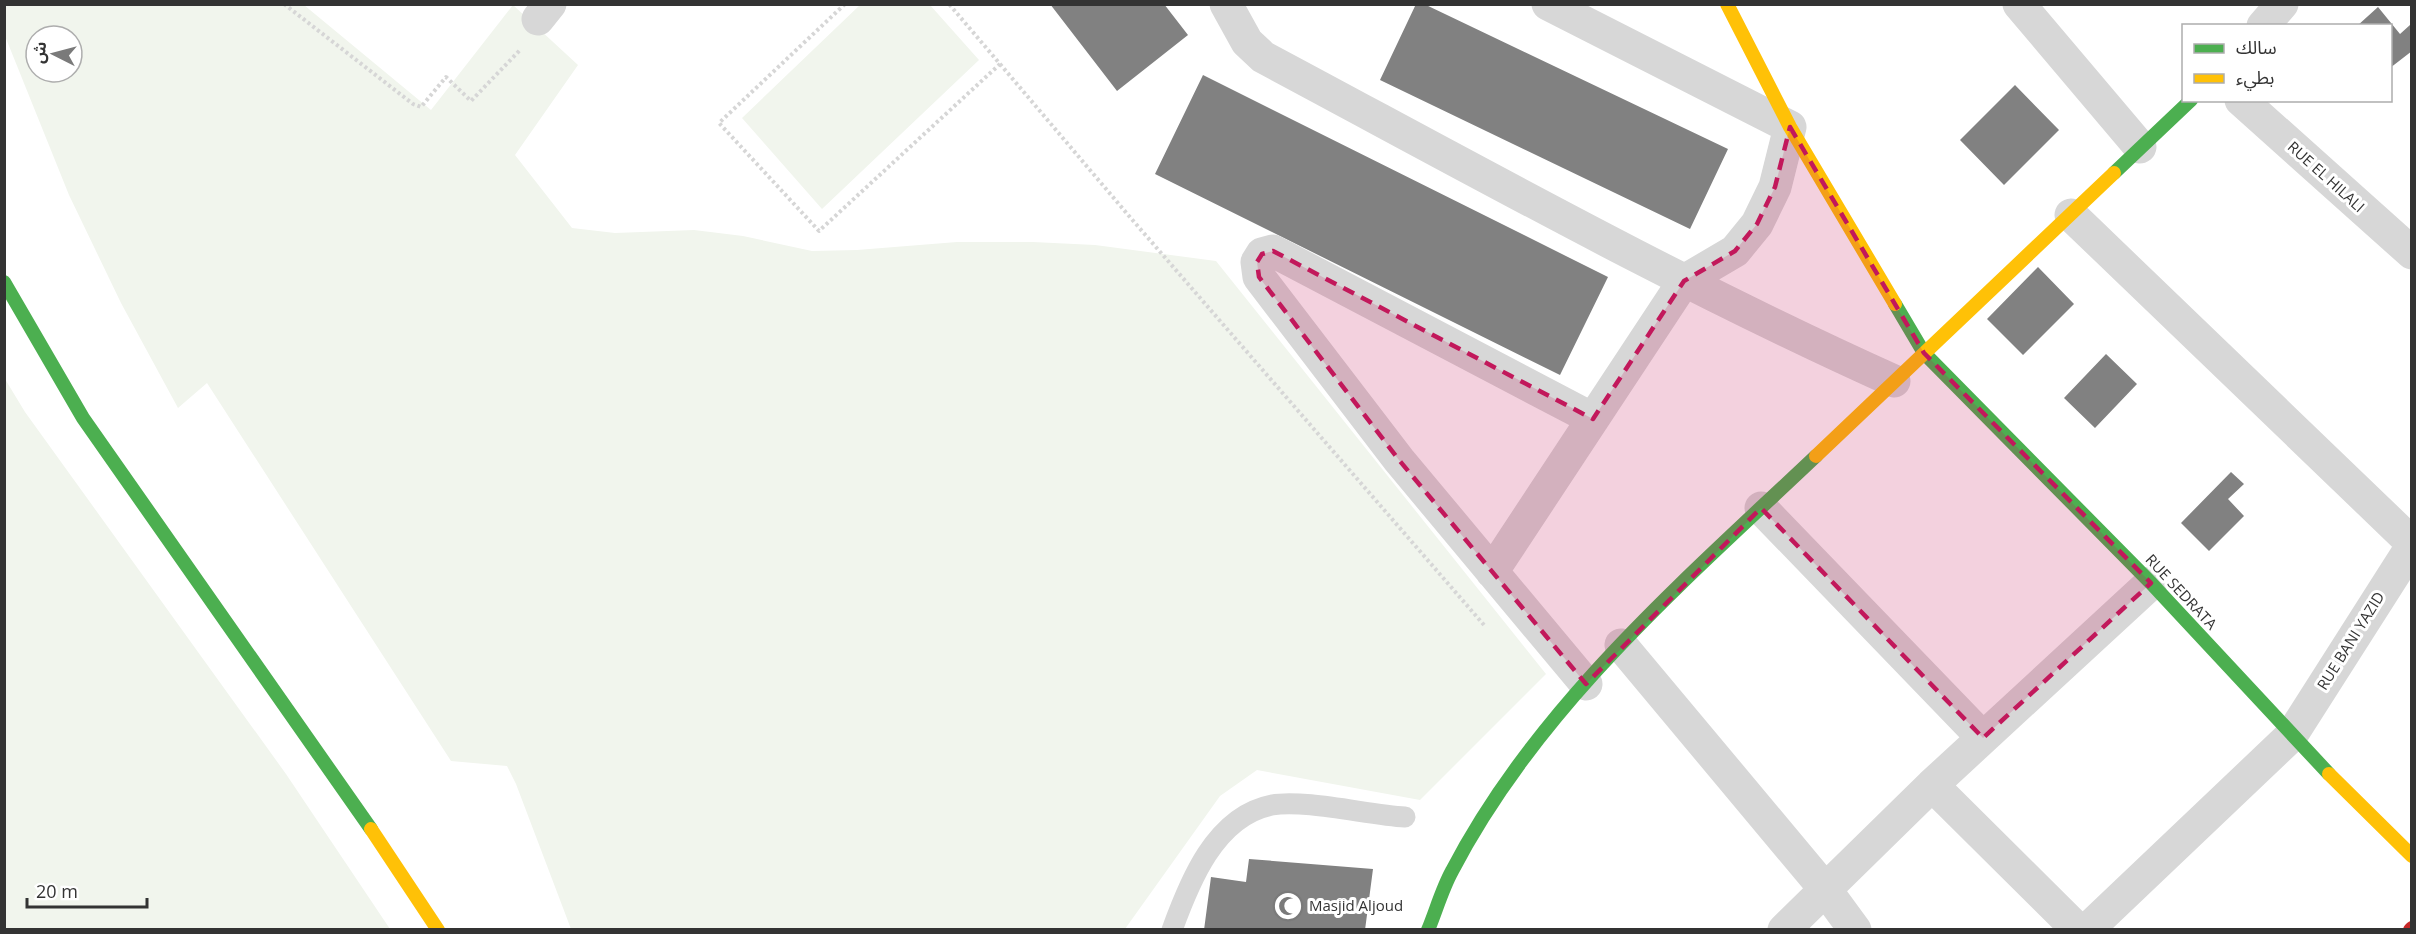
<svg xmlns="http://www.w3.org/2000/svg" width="2416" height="934" font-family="'Open Sans','Noto Sans Arabic',sans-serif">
<rect width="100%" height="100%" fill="#fff"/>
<path fill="#f1f5ed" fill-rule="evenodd" d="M861 4 930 5 979 60 822 209 742 118Z
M5 5H304L431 110 513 5 578 65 515 155 572 228 615 233 694 230 743 236 812 251 857 250 957 242H1033L1095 245 1216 261 1546 674 1420 800 1257 770 1220 796 1125 929H571L516 784 507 766 451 761 207 383 178 408 121 303 69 195 5 36ZM36 36H72V72H36Z
M5 379 25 412 286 774 390 929H5Z"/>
<path fill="#818181" d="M1050 4H1164L1188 35 1117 91Z
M1416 4H1424L1728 149 1690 229 1380 80Z
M2378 7 2400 34 2410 25 2412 27V51L2390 68V26H2357Z
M1203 75 1608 277 1560 375 1155 174Z
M2015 85 2059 130 2004 185 1960 140Z
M2038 267 2074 304 2023 355 1987 319Z
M2106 354 2137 384 2095 428 2064 398Z
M2231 472 2244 484 2228 499 2244 516 2209 551 2181 523Z
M1249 859 1373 869 1365 930H1204L1211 877 1246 882Z"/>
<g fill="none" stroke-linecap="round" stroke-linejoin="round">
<path stroke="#d6d6d6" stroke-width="4" stroke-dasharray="3 3" stroke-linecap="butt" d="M284 4 413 104 421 107 446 77 471 101 520 50
M845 4 719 123 819 231 1000 64 949 4
M1000 64 1129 216 1484 625"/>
<path stroke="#d7d7d7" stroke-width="21" d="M1172 930C1189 883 1215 816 1272 805 1304 799 1369 815 1405 817"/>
<path stroke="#d7d7d7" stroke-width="33" d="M1226 4 1247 42 1263 57C1471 168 1678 284 1894 381
M2019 4 2140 147
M538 19 550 4
M2263 26 2282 4
M2241 100 2412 253
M2071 215 2412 543
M1761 508 1983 738
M1492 572 1684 281 1735 251 1757 224 1775 187 1790 127 1548 4
M1621 645 1825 889 1855 930
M1586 684 1399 460 1259 277 1257 262 1262 254 1273 251 1593 419
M1932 785 2078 930
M1784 930 1932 785 2151 583
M2087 930 2291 736 2412 546"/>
<path stroke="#4caf50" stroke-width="14" d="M2114 173 2191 100
M4 282 83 418 371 829
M1895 304 1924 353 2151 583 2329 774
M1428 930C1436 911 1442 889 1452 871 1537 707 1684 581 1816 456"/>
<path stroke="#ffc107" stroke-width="14" d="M1727 4 1790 127 1895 304
M1816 456 2114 173
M2329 774 2412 856
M371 829 438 930"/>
<path stroke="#c62828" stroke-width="14" d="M2410 930 2412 928"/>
</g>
<path fill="#c2185b" fill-opacity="0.2" stroke="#c2185b" stroke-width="4.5" stroke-dasharray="12 8" stroke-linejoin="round" d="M1790 127 1924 353 2151 583 1983 738 1761 508 1586 684 1399 460 1259 277 1257 262 1262 254 1273 251 1593 419 1684 281 1735 251 1757 224 1775 187Z"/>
<defs>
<g id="mosque-ring" transform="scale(1.5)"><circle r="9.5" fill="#fff" stroke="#7a7a7a" stroke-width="1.5"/><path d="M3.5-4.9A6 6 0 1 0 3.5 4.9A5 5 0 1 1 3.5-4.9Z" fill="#7a7a7a"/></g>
</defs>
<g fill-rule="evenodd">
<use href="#mosque-ring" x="1288" y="906"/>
</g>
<g text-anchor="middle" stroke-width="6" stroke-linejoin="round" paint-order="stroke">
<g font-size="15" fill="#333" stroke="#fff">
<text transform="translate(2326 177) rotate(42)" y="5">RUE EL HILALI</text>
<text transform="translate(2181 592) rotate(47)" y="5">RUE SEDRATA</text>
<text transform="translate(2351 641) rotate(-58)" y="5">RUE BANI YAZID</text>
</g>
<g font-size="15" fill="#333" stroke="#fff" text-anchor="start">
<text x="1309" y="911">Masjid Aljoud</text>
</g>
</g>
<rect width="2416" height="934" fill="none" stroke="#333333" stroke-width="12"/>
<rect x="2182" y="24" width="210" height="78" fill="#ffffff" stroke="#adadad" stroke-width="1.5"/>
<rect x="2194" y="44" width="30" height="9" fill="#4caf50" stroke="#adadad" stroke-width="1.5"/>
<text x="2236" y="54" font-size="18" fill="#333333">سالك</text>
<rect x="2194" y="74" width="30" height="9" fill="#ffc107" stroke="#adadad" stroke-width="1.5"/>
<text x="2236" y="84" font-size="18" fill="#333333">بطيء</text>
<g transform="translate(54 54) rotate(276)"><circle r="28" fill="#ffffff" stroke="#adadad" stroke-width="1.5"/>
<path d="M0-4.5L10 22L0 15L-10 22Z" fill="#7a7a7a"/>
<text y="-9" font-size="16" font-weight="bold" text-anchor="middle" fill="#333333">ش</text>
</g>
<path d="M27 898v9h120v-9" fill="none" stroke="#333333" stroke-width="3"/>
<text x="36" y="898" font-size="18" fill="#333333" stroke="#ffffff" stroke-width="4.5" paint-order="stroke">20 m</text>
</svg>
